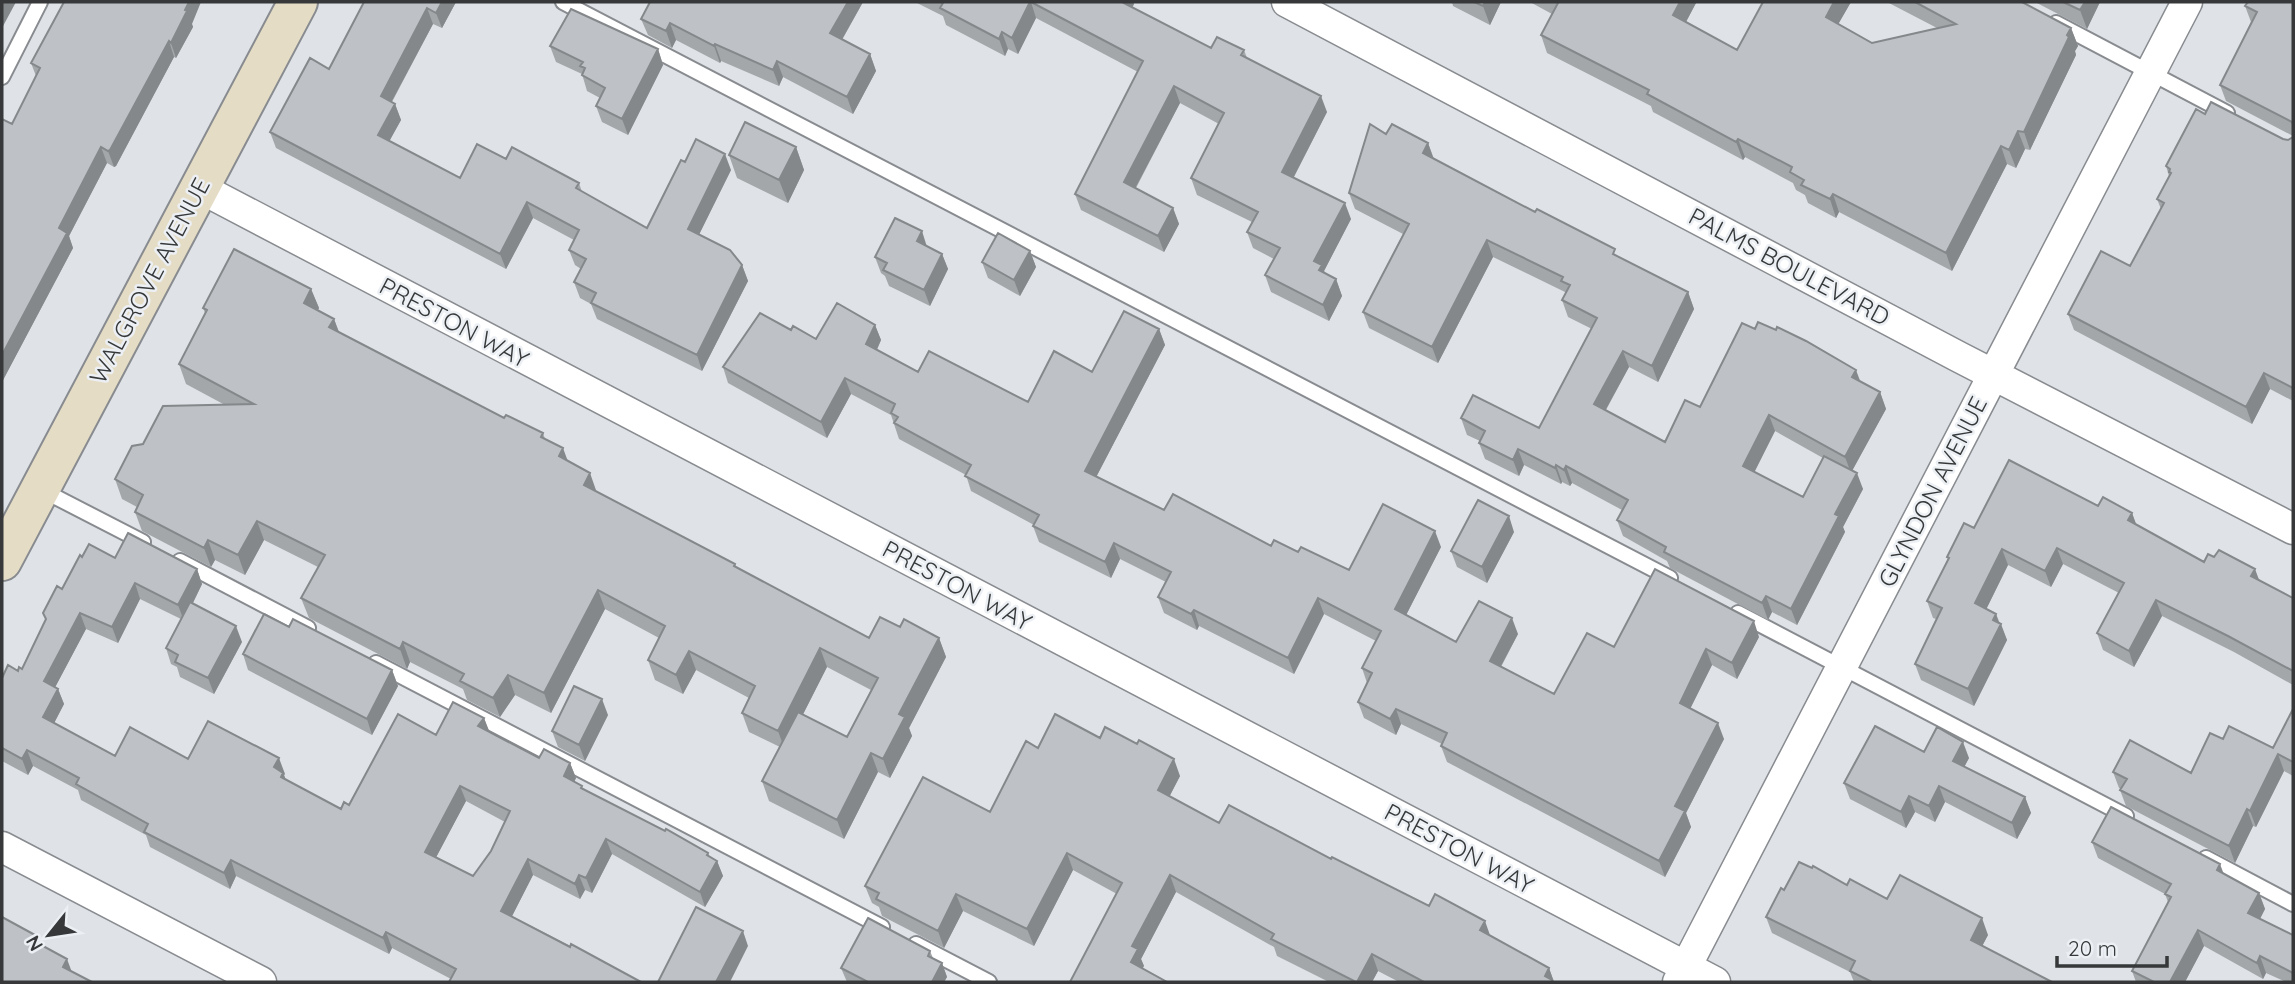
<svg xmlns="http://www.w3.org/2000/svg" width="2295" height="984" font-family="Quicksand,sans-serif">
<rect width="100%" height="100%" fill="#dfe3e7"/>
<g fill="none" stroke-linecap="round" stroke-linejoin="round">
<g stroke="#888b8f" stroke-width="18">
<path id="lane" d="M563 2 1670 578
M2056 23 2227 113
M2 77 40 2
M40 489 143 542
M180 561 308 628
M1738 613 2126 816
M376 663 882 927
M2206 858 2293 904
M916 944 989 982"/>
</g>
<g stroke="#888b8f" stroke-width="33">
<path id="street" d="M1287 2 1959 357 2293 529
M200 188 1715 982
M2 847 261 982
M1678 982 2187 2"/>
</g>
<g stroke="#888b8f" stroke-width="42">
<path id="secondary" d="M2 561 298 2"/>
</g>
<use href="#lane" stroke="#fff" stroke-width="14"/>
<use href="#street" stroke="#fff" stroke-width="30"/>
<use href="#secondary" stroke="#e4dcc5" stroke-width="38"/>
</g>
<path fill="#a3a7aa" fill-rule="evenodd" d="M364 2H456L442 28 433 24 392 102 395 104 401 120 389 141 460 178 506 159 579 183 582 192 647 228 685 162 731 170 699 234 742 265 748 281 702 371 597 319 591 304 580 298 574 282 581 269 575 265 569 250 574 240 533 218 506 269 276 148 270 132 329 69Z
M650 2H863L842 40 870 54 876 71 853 114 783 77 779 86 721 61 720 63 676 40 672 48 648 35 641 19Z
M915 2H1133L1134 4 1132 7 1211 48 1244 50 1247 58 1327 112 1294 177 1351 219 1324 271 1325 273 1336 279 1342 296 1329 321 1271 292 1265 275 1274 259 1253 248 1247 232 1252 222 1197 195 1191 178 1219 124 1180 103 1136 188 1173 208 1179 224 1164 252 1081 210 1075 194 1138 72 1036 18 1018 54 1008 49 1005 56 946 25 943 16Z
M1452 2H1501L1490 25 1453 6Z
M1530 2H1696V3L1686 22 1737 50 1763 2H1851L1838 24 1872 43 1937 28 1887 2H2022L2071 28 2078 46 2075 51 2076 55 2030 150 2025 149 2016 168 2007 164 1952 271 1839 212 1836 218 1808 203 1805 195 1796 190 1793 183 1745 157 1743 160 1653 112 1651 106 1547 53 1541 35 1552 14Z
M2035 2H2100L2087 29Z
M2293 2V136L2226 101 2220 85 2251 22 2245 6Z
M192 24 193 27 176 58 174 57 116 166 114 167 107 163 69 236 73 248 2 382V119L12 124 36 76 31 63Z
M550 46 658 49 663 65 628 135 602 122 596 106 600 98 587 91 582 74 556 62Z
M2205 114 2283 139 2288 140 2293 137V401L2270 389 2252 424 2074 330 2068 314 2130 266 2161 209 2157 199 2169 176 2166 166Z
M1428 143 1434 159 1618 257 1688 292 1694 309 1658 382 1629 367 1606 410 1665 442 1700 407 1861 382 1880 392 1886 409 1852 470 1863 489 1843 527 1845 532 1797 625 1772 612 1768 620 1670 568 1667 561 1623 536 1617 520 1622 510 1572 483 1570 486 1562 482 1561 484 1524 465 1519 476 1485 459 1479 443 1480 441 1467 435 1461 418 1539 428 1592 329 1568 317 1562 300 1566 294 1565 292 1493 257 1438 363 1369 328 1363 312 1403 234 1355 209 1349 193ZM1775 431 1823 458 1803 497 1754 472Z
M796 147 804 170 788 203 737 178 729 155Z
M927 246 942 254 948 269 930 306 889 286 885 276 881 273 875 257Z
M1030 251 1036 267 1020 296 988 278 982 262Z
M311 289 319 308 318 310 334 319 339 332 504 418 543 433 545 439 597 492 735 564 736 567 869 638 900 627 939 638 946 657 909 728 912 736 890 778 878 772 844 839 769 801 762 781 780 747 749 732 742 713 749 698 696 670 683 694 655 680 648 660 659 638 605 609 551 713 515 695 500 717 467 700 463 689 410 662 407 669 309 618 301 598 318 567 264 540 245 575 215 560 211 567 142 531 135 512 137 507 122 499 115 479 143 444 225 405 186 384 179 364 205 313 203 308ZM827 667 871 690 847 737 803 714Z
M875 325 881 340 877 350 918 372 1028 402 1092 372 1159 329 1165 345 1096 477 1164 510 1271 546 1298 552 1349 570 1441 547 1406 615 1456 642 1518 634 1501 667 1554 694 1614 647 1759 637 1737 679 1712 665 1690 709 1724 739 1686 813 1691 827 1665 877 1447 762 1441 746 1442 744 1401 724 1396 735 1364 718 1358 702 1367 683 1362 668 1376 641 1324 614 1294 674 1199 626 1197 630 1164 613 1158 597 1166 582 1120 559 1111 578 1039 542 1033 526 1034 525 971 491 966 475 899 439 891 415 851 394 827 438 728 383 723 367 791 330 816 339Z
M2098 506 2132 513 2136 525 2204 562 2259 580 2293 598V685L2234 652 2162 616 2134 667 2103 650 2097 633 2119 593 2063 564 2051 587 2008 565 1986 609 1996 614 2007 640 1974 706 1921 680 1915 664 1936 619 1933 618 1927 601 1948 560 1947 557 1974 528Z
M1514 532 1487 583 1457 567 1451 551Z
M82 557 115 558 197 569 202 584 193 603 242 642 214 694 180 677 177 667 171 664 166 648 181 619 140 599 118 643 86 629 55 687 58 689 64 704 54 723 115 756 188 759 285 774 284 775 285 779 341 809 349 805 436 735 484 718 489 732 539 758 570 763 576 778 574 782 583 789 708 853 709 857 717 861 723 876 705 907 612 854 592 893 585 890 580 899 533 875 512 916 641 982 451 979 392 948 389 954 236 876 230 889 150 847 146 835 81 800 78 790 33 766 28 775 2 761V678L22 669 62 589ZM466 801 505 822 491 851 473 876 436 857Z
M289 627 392 670 398 686 372 735 248 670 243 654Z
M2293 709V776L2284 771 2256 827 2253 826 2235 863 2126 806 2120 790 2121 789 2119 788 2113 772 2191 773 2223 739 2273 748Z
M608 715 585 761 558 747 552 731Z
M1100 738 1180 776 1169 797 1219 823 1331 859 1490 936 1549 968 1554 982H1399L1378 971 1372 982H1329L1277 956 1274 947 1176 892 1141 959 1144 966 1070 982 1117 894 1073 870 1034 946 963 911 944 948 882 916 879 907 872 903 865 886 990 812 1038 748Z
M1924 752 1969 758 1964 767 2025 797 2031 813 2017 839 1945 802 1935 822 1915 812 1906 828 1850 799 1844 783Z
M2092 842 2224 874 2259 893 2265 909 2260 919 2293 935V982H2286L2266 973 2263 979 2204 946 2185 982H2136L2132 971 2168 902 2165 894 2098 858Z
M1847 885 1988 935 1982 946 2052 982H1854L1850 972 1772 933 1766 917 1784 890Z
M930 951 933 958 942 963 947 977 944 982H847L841 968Z"/>
<path fill="#85888b" d="M2 2H16L2 28Z
M189 2H201L192 24 193 27 176 58 171 43Z
M442 2H456L442 28 436 13Z
M848 2H863L836 50 830 33Z
M1031 2 1036 18 1018 54 1012 38Z
M1121 2H1133L1134 4 1127 18Z
M1485 2H1501L1490 25 1483 6Z
M1680 2H1696V3L1680 33 1673 15Z
M1834 2H1851L1832 35 1826 17Z
M2085 2H2100L2087 29 2080 10Z
M427 8 433 24 386 112 381 96Z
M670 23 676 40 672 48 666 31Z
M2071 28 2078 46 2075 51 2076 55 2030 150 2024 132Z
M1002 32 1008 49 1005 56 999 39Z
M169 41 174 57 116 166 114 167 108 151Z
M715 44 721 61 720 63 714 46Z
M658 49 663 65 628 135 622 119Z
M870 54 876 71 853 114 847 97Z
M777 61 783 77 779 86 773 70Z
M1174 86 1180 103 1130 198 1124 182Z
M1321 96 1327 112 1288 188 1282 172Z
M395 104 401 120 384 151 378 135Z
M2018 131 2025 149 2016 168 2009 150Z
M1738 139 1745 157 1743 160 1736 142Z
M1428 143 1434 160 1423 153Z
M2001 146 2007 164 1952 271 1946 253Z
M101 147 107 163 69 236 73 248 2 382V355L59 228Z
M796 147 804 170 788 203 779 180Z
M725 154 731 170 694 245 688 229Z
M1833 194 1839 212 1836 218 1830 199Z
M527 202 533 218 506 269 500 254Z
M1345 203 1351 219 1324 271 1328 282 1325 287 1314 261Z
M1173 208 1179 224 1164 252 1158 236Z
M922 231 927 247 917 241Z
M1487 240 1493 257 1438 363 1432 347Z
M1030 251 1036 267 1020 296 1014 280Z
M942 254 948 269 930 306 924 290Z
M742 265 748 281 702 371 697 355Z
M1336 279 1342 296 1329 321 1323 305Z
M311 289 319 308 311 322 304 303Z
M1688 292 1694 309 1658 382 1652 366Z
M334 319 341 338 329 327Z
M875 325 881 340 872 360 866 344Z
M1159 329 1165 345 1091 487 1085 471Z
M1623 351 1629 367 1600 420 1594 404Z
M1856 370 1862 386 1852 377Z
M2264 373 2270 389 2252 424 2246 407Z
M845 378 851 394 827 438 821 422Z
M1880 392 1886 409 1851 473 1845 457Z
M1769 415 1775 431 1749 483 1743 466Z
M563 448 570 467 559 456Z
M1518 449 1524 465 1519 476 1513 460Z
M1556 465 1562 482 1561 484 1555 468Z
M1566 466 1572 483 1570 486 1564 470Z
M590 473 597 493 584 485Z
M1857 473 1863 489 1843 527 1845 532 1797 625 1791 609 1835 514Z
M2132 513 2138 529 2128 520Z
M1509 516 1514 532 1487 583 1482 567Z
M257 521 264 540 245 575 238 555Z
M1435 531 1441 547 1401 625 1395 609Z
M208 540 215 560 211 567 204 548Z
M1114 543 1120 559 1111 578 1105 562Z
M2057 548 2063 564 2051 587 2045 571Z
M2002 549 2008 565 1981 620 1975 603Z
M197 569 202 584 184 621 178 605Z
M2255 569 2261 585 2251 576Z
M135 583 140 599 118 643 112 627Z
M598 590 605 609 551 713 544 693Z
M1766 596 1772 612 1768 620 1762 603Z
M1318 598 1324 614 1294 674 1288 658Z
M2156 600 2162 616 2134 667 2129 651Z
M1194 610 1199 626 1197 630 1191 614Z
M80 613 86 629 50 697 44 681Z
M1996 614 2000 626 2001 624 2007 640 1974 706 1968 689Z
M1512 618 1518 634 1495 677 1490 661Z
M1754 621 1759 637 1737 679 1732 663Z
M236 626 242 642 214 694 208 678Z
M939 638 946 657 909 728 912 736 890 778 883 759 899 714Z
M403 642 410 662 407 669 400 649Z
M820 648 827 667 785 750 778 731Z
M1706 649 1712 665 1685 719 1680 703Z
M689 651 696 670 683 694 676 675Z
M392 670 398 686 372 735 367 719Z
M508 675 515 695 500 717 493 698Z
M58 689 64 704 49 733 43 717Z
M602 699 608 715 585 761 579 745Z
M1396 709 1401 724 1396 735 1390 719Z
M484 718 490 733 478 726Z
M1718 723 1724 739 1686 813 1691 827 1665 877 1659 861 1675 806Z
M1963 742 1969 758 1959 777 1953 761Z
M27 750 33 766 28 775 22 759Z
M871 753 878 772 844 839 837 820Z
M2278 754 2284 771 2256 827 2250 811Z
M279 758 285 774 284 775 289 788 274 767Z
M1174 759 1180 776 1164 807 1158 790Z
M570 763 576 778 569 792 564 776Z
M460 786 466 801 431 867 425 852Z
M1939 786 1945 802 1935 822 1929 806Z
M1909 796 1915 812 1906 828 1901 812Z
M2025 797 2031 813 2017 839 2012 823Z
M2247 809 2253 826 2235 863 2229 846Z
M606 839 612 854 592 893 586 878Z
M708 853 713 867 717 861 723 876 705 907 700 892Z
M1067 853 1073 870 1034 946 1027 929Z
M528 859 533 875 507 926 501 911Z
M231 860 236 876 230 889 224 873Z
M2220 864 2226 880 2217 870Z
M579 875 585 890 580 899 575 884Z
M1170 875 1176 892 1141 959 1144 966 1137 979 1131 962 1132 946Z
M2259 893 2265 909 2254 930 2248 913Z
M956 894 963 911 944 948 938 931Z
M1982 918 1988 935 1977 956 1971 940Z
M1485 921 1491 938 1480 930Z
M2198 930 2204 946 2185 982H2170Z
M743 931 748 946 730 982H716Z
M386 932 392 948 389 954 383 938Z
M1372 954 1378 971 1372 982H1357Z
M2260 956 2266 973 2263 979 2257 963Z
M67 959 73 975 63 967Z
M942 963 947 977 944 982H932Z
M1549 968 1554 982H1547L1545 976Z"/>
<path fill="#bec2c6" stroke="#85888b" stroke-width="2" fill-rule="evenodd" d="M64 2H189L185 10 187 11 171 43 169 41 110 150 108 151 101 147 59 228 67 233 2 355V119L12 124 40 68 31 63Z
M364 2H442L436 13 427 8 381 96 395 104 378 135 460 178 477 144 506 159 512 147 579 183 576 188 647 228 681 160 685 162 696 139 725 154 688 229 730 250 742 265 697 355 591 303 596 293 574 282 586 259 569 250 579 230 527 202 500 254 270 132 310 58 329 69Z
M650 2H848L830 33 870 54 847 97 777 61 773 70 715 44 714 46 670 23 666 31 641 19Z
M941 2H1030L1012 38 1002 32 999 39 940 8 943 3Z
M1031 2H1122L1211 48 1217 37 1244 50 1241 55 1321 96 1282 172 1345 203 1314 261 1322 265 1319 270 1336 279 1323 305 1265 275 1280 248 1247 232 1258 212 1191 178 1224 113 1174 86 1124 182 1173 208 1158 236 1075 194 1143 61Z
M1474 2H1485L1483 6Z
M1556 2H1680L1673 15 1737 50 1763 2H1834L1826 17 1872 43 1956 24 1915 2H2022L2071 28 2067 35 2069 37 2024 132 2018 131 2009 150 2001 146 1946 253 1833 194 1830 199 1801 185 1804 180 1790 172 1792 167 1738 139 1736 142 1647 94 1649 90 1541 35 1558 3Z
M2063 2H2085L2080 10Z
M2248 2H2293V125L2292 122 2220 85 2257 12 2245 6Z
M571 9 658 49 622 119 596 106 605 88 582 75 585 68 580 66 583 62 550 46Z
M2211 102 2283 139 2288 140 2293 137V388L2264 373 2246 407 2068 314 2101 251 2130 266 2164 203 2157 199 2171 173 2169 172 2170 169 2166 166 2196 109 2205 114Z
M745 122 796 147 779 180 729 155Z
M1370 124 1386 134 1392 124 1428 143 1423 153 1535 212 1537 209 1615 249 1613 254 1688 292 1652 366 1623 351 1594 404 1665 442 1685 400 1700 407 1742 323 1755 329 1758 322 1776 330 1777 327 1806 341 1856 370 1852 377 1880 392 1845 457 1769 415 1743 466 1803 497 1824 456 1857 473 1835 514 1839 516 1791 609 1766 596 1762 603 1664 552 1666 547 1617 520 1628 500 1566 466 1564 470 1556 465 1555 468 1518 449 1513 460 1479 443 1485 431 1461 418 1473 395 1539 428 1597 318 1562 300 1570 285 1561 281 1563 277 1487 240 1432 347 1363 312 1409 224 1349 193Z
M895 218 922 231 917 241 942 254 924 290 883 270 887 263 875 257Z
M998 233 1030 251 1014 280 982 262Z
M234 249 311 289 304 303 334 319 329 327 504 418 506 415 543 433 541 437 563 448 559 456 590 473 584 485 735 564 734 566 869 638 880 617 900 627 904 619 939 638 899 714 905 717 883 759 871 753 837 820 762 781 798 712 847 737 878 678 820 648 778 731 742 713 755 686 689 651 676 675 648 660 665 626 598 590 544 693 508 675 493 698 460 681 464 674 403 642 400 649 301 598 325 555 257 521 238 555 208 540 204 548 135 512 143 495 115 479 132 446 143 444 163 406 254 404 179 364 207 310 203 308Z
M837 303 875 325 866 344 918 372 929 351 1028 402 1054 351 1092 372 1124 311 1159 329 1085 471 1164 510 1173 494 1271 546 1274 540 1298 552 1301 547 1349 570 1383 504 1435 531 1395 609 1456 642 1479 601 1512 618 1490 661 1554 694 1587 633 1614 647 1655 569 1754 621 1732 663 1706 649 1680 703 1718 723 1675 806 1685 811 1659 861 1441 746 1447 733 1396 709 1390 719 1358 702 1372 673 1362 668 1381 631 1318 598 1288 658 1194 610 1191 614 1158 597 1171 572 1114 543 1105 562 1033 526 1039 515 965 476 971 465 894 423 898 417 891 413 895 404 845 378 821 422 723 367 760 313 791 330 793 326 816 339Z
M2009 460 2098 506 2103 497 2132 513 2128 520 2204 562 2208 554 2214 557 2219 550 2255 569 2251 576 2293 598V671L2228 636 2156 600 2129 651 2097 633 2124 583 2057 548 2045 571 2002 549 1975 603 1996 614 1993 620 2001 624 1968 689 1915 664 1942 608 1927 601 1949 558 1947 557 1964 523 1974 528Z
M1478 500 1509 516 1482 567 1451 551Z
M128 533 197 569 178 605 135 583 112 627 80 613 44 681 58 689 43 717 115 756 130 727 188 759 208 721 279 758 274 767 283 773 281 777 341 809 344 802 349 805 398 714 436 735 453 702 484 718 478 726 539 758 544 749 570 763 564 776 582 786 581 788 665 831 666 829 708 853 707 855 717 861 700 892 606 839 586 878 579 875 575 884 528 859 501 911 570 947 571 944 641 982H449L456 969 386 932 383 938 231 860 224 873 144 832 148 824 76 784 79 778 27 750 22 759 2 748V678L8 665 18 671 19 667 22 669 46 619 43 613 57 586 62 589 80 555 82 557 89 544 115 558ZM460 786 510 811 491 851 473 876 425 852Z
M190 602 236 626 208 678 175 662 178 655 166 648Z
M264 614 289 627 293 619 392 670 367 719 243 654Z
M574 686 602 699 579 745 552 731Z
M2293 709V762L2278 754 2250 811 2247 809 2229 846 2120 790 2127 779 2113 772 2130 740 2191 773 2210 733 2223 739 2229 726 2273 748Z
M1055 714 1100 738 1105 727 1137 744 1139 740 1174 759 1158 790 1219 823 1229 805 1331 859 1332 857 1429 906 1435 894 1485 921 1480 930 1549 968 1545 976 1552 980 1551 982H1424L1372 954 1357 982H1356L1271 939 1274 934 1170 875 1132 946 1138 949 1131 962 1167 982H1070L1122 883 1067 853 1027 929 956 894 938 931 876 899 879 893 865 886 923 777 990 812 1026 741 1038 748Z
M1875 726 1924 752 1937 727 1963 742 1953 761 2025 797 2012 823 1939 786 1929 806 1909 796 1901 812 1844 783Z
M2111 807 2220 864 2217 870 2259 893 2248 913 2293 935V973L2260 956 2257 963 2198 930 2170 982H2154L2132 971 2171 897 2165 894 2171 884 2092 842Z
M1799 862 1812 868 1813 866 1847 885 1850 879 1887 899 1900 875 1982 918 1971 940 2052 982H1872L1850 971 1855 961 1766 917 1781 888 1784 890Z
M696 907 743 931 716 982H658Z
M2 917 35 935 32 940 67 959 63 967 92 982H2Z
M868 918 930 951 928 956 942 963 932 982H868L841 968Z"/>
<g text-anchor="middle" stroke-width="5" stroke-linejoin="round" paint-order="stroke">
<g font-size="24" fill="#363839" stroke="#ecf0f4">
<text transform="translate(1789 267) rotate(28)" y="8">PALMS BOULEVARD</text>
<text transform="translate(150 281) rotate(-62)" y="8">WALGROVE AVENUE</text>
<text transform="translate(454 323) rotate(28)" y="8">PRESTON WAY</text>
<text transform="translate(1933 492) rotate(-63)" y="8">GLYNDON AVENUE</text>
<text transform="translate(957 586) rotate(28)" y="8">PRESTON WAY</text>
<text transform="translate(1459 849) rotate(28)" y="8">PRESTON WAY</text>
</g>
</g>
<rect width="2295" height="984" fill="none" stroke="#363839" stroke-width="7"/>
<g transform="translate(49 935) rotate(240)" stroke="#ecf0f4" stroke-width="5" paint-order="stroke">
<path d="M0-5L12 26L0 18L-12 26Z" fill="#363839"/>
<text y="-10" font-size="19" font-weight="bold" text-anchor="middle" fill="#363839">N</text>
</g>
<path d="M2057 956v10h110v-10" fill="none" stroke="#363839" stroke-width="3.5"/>
<text x="2068" y="956" font-size="21" fill="#363839" stroke="#ecf0f4" stroke-width="5" paint-order="stroke">20 m</text>
</svg>
